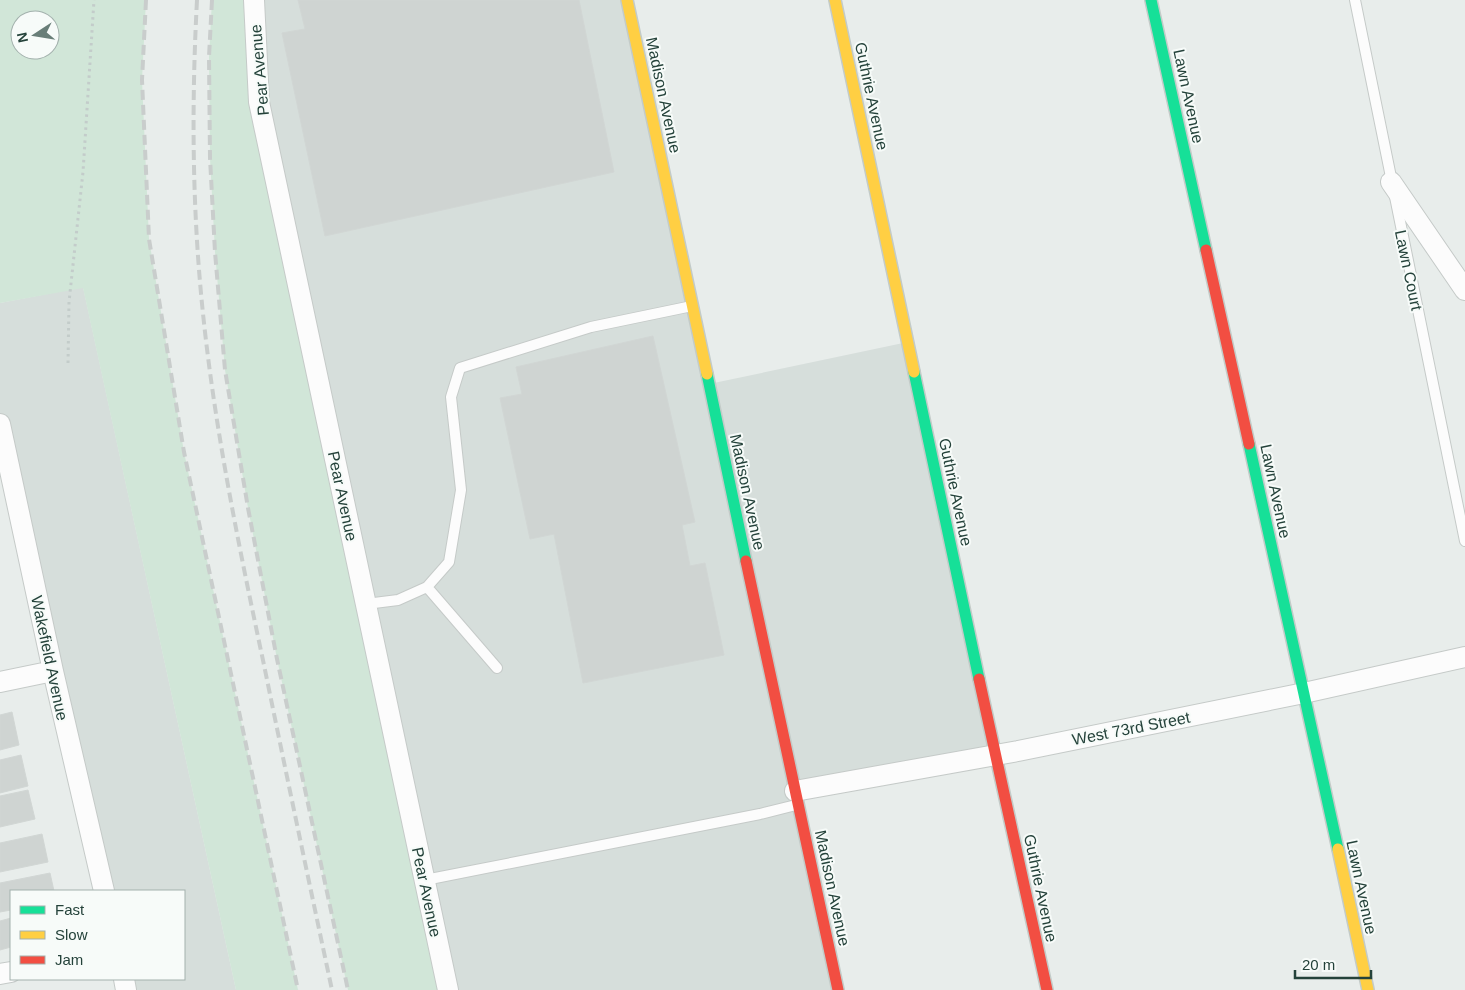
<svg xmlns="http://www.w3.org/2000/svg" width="1465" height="990" font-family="Arial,sans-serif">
<rect width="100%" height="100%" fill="#e8edeb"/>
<path fill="#d6dedb" d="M254 0H627L709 384 908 342 996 755 796 791 838 990H448L259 102Z
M83 287 236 990H126L124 979H184V891H104L0 424V303Z"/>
<path fill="#d1e6d8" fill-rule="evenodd" d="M0 0H146L142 80 149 239 184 452 298 990H236L83 288 0 303ZM20 20H50V50H20Z
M212 0H254L259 102 448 990H348L277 659 248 508 225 370 215 252 210 158 209 57Z"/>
<path fill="#cfd4d2" stroke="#d1d6d4" d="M298 0H579L614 172 325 236 282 33 305 29Z
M653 336 695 522 682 525 690 566 705 563 724 655 583 683 554 534 530 539 500 398 522 394 516 367Z
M12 712 19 745 0 750V715Z
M21 755 28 786 0 793V760Z
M28 790 35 819 0 827V796Z
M42 834 48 862 0 872V843Z
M50 873 54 891H11V910L0 912V883Z
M11 918V947L0 950V921Z"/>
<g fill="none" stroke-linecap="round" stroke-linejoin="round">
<g stroke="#c5cac8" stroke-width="12">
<path id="lane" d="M1355 0 1465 541
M427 587 497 668
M366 604 398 600 427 587 449 562 461 490 451 397 460 368 591 327 692 306
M425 880 760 814 796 805"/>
</g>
<g stroke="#c5cac8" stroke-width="22">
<path id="street" d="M254 0 259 102 448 990
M1391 182 1465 290
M0 424 53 671 104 891
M0 682 53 671
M795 791 1018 751 1304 693 1465 657
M0 974 11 972
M124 979 126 990"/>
</g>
<g stroke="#c3cbc8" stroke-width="14">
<path id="fast" d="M1151 0 1206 250
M914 372 979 679
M707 374 746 561
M1249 444 1338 849"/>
</g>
<g stroke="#c3cbc8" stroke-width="14">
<path id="slow" d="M627 0 707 374
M835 0 914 372
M1338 849 1368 990"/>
</g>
<g stroke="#c3cbc8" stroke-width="14">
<path id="jam" d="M1206 250 1249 444
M746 561 838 990
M979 679 1047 990"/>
</g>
<path stroke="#c3ccca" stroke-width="3" stroke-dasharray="2.5 4" stroke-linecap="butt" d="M68 363 69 302 83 172 94 0"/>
<use href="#lane" stroke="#fcfcfc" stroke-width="10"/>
<use href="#street" stroke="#fcfcfc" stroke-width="20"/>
<use href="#fast" stroke="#16e098" stroke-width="11"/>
<use href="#slow" stroke="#ffcf43" stroke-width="11"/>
<use href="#jam" stroke="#f24e42" stroke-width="11"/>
<path stroke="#c9cdcc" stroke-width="4" stroke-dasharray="10 5" stroke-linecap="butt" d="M146 0 142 80 149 239 184 452 298 990
M197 0C192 94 192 188 200 282 211 411 237 538 264 665 286 773 309 882 332 990
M212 0 209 57 210 158 215 252 225 370 248 508 277 659 348 990"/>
</g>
<g text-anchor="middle" stroke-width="4" stroke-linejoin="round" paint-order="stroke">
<g font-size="16" fill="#24423a" stroke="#f7fbf9">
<text transform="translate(259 70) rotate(-95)" y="6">Pear Avenue</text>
<text transform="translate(664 95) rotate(78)" y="6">Madison Avenue</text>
<text transform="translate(872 96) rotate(78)" y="6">Guthrie Avenue</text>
<text transform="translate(1189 96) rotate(78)" y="6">Lawn Avenue</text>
<text transform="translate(1409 270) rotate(78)" y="6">Lawn Court</text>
<text transform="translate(1276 491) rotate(78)" y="6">Lawn Avenue</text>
<text transform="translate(748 492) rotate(78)" y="6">Madison Avenue</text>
<text transform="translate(956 492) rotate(78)" y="6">Guthrie Avenue</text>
<text transform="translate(343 496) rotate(78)" y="6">Pear Avenue</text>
<text transform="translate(50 658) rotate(78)" y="6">Wakefield Avenue</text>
<text transform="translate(1131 728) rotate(-11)" y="6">West 73rd Street</text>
<text transform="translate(1362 887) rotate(78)" y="6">Lawn Avenue</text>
<text transform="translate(833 888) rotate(78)" y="6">Madison Avenue</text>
<text transform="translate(1041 888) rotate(78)" y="6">Guthrie Avenue</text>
<text transform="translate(427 892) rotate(78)" y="6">Pear Avenue</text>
</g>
</g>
<rect x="10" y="890" width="175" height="90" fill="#f7fbf9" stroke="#a3b1ad"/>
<rect x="20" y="906" width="25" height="8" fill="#16e098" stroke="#a3b1ad"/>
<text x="55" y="915" font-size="15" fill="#24423a">Fast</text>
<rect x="20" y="931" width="25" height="8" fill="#ffcf43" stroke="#a3b1ad"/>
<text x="55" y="940" font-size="15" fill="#24423a">Slow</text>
<rect x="20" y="956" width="25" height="8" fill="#f24e42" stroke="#a3b1ad"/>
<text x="55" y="965" font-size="15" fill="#24423a">Jam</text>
<g transform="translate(35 35) rotate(258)"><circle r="24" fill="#f7fbf9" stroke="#a3b1ad"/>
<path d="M0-4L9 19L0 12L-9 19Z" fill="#697e78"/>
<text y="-8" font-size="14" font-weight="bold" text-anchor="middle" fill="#24423a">N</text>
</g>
<path d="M1295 970v8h76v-8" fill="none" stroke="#24423a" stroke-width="2.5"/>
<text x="1302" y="970" font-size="15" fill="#24423a" stroke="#f7fbf9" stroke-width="4" paint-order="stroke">20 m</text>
</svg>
